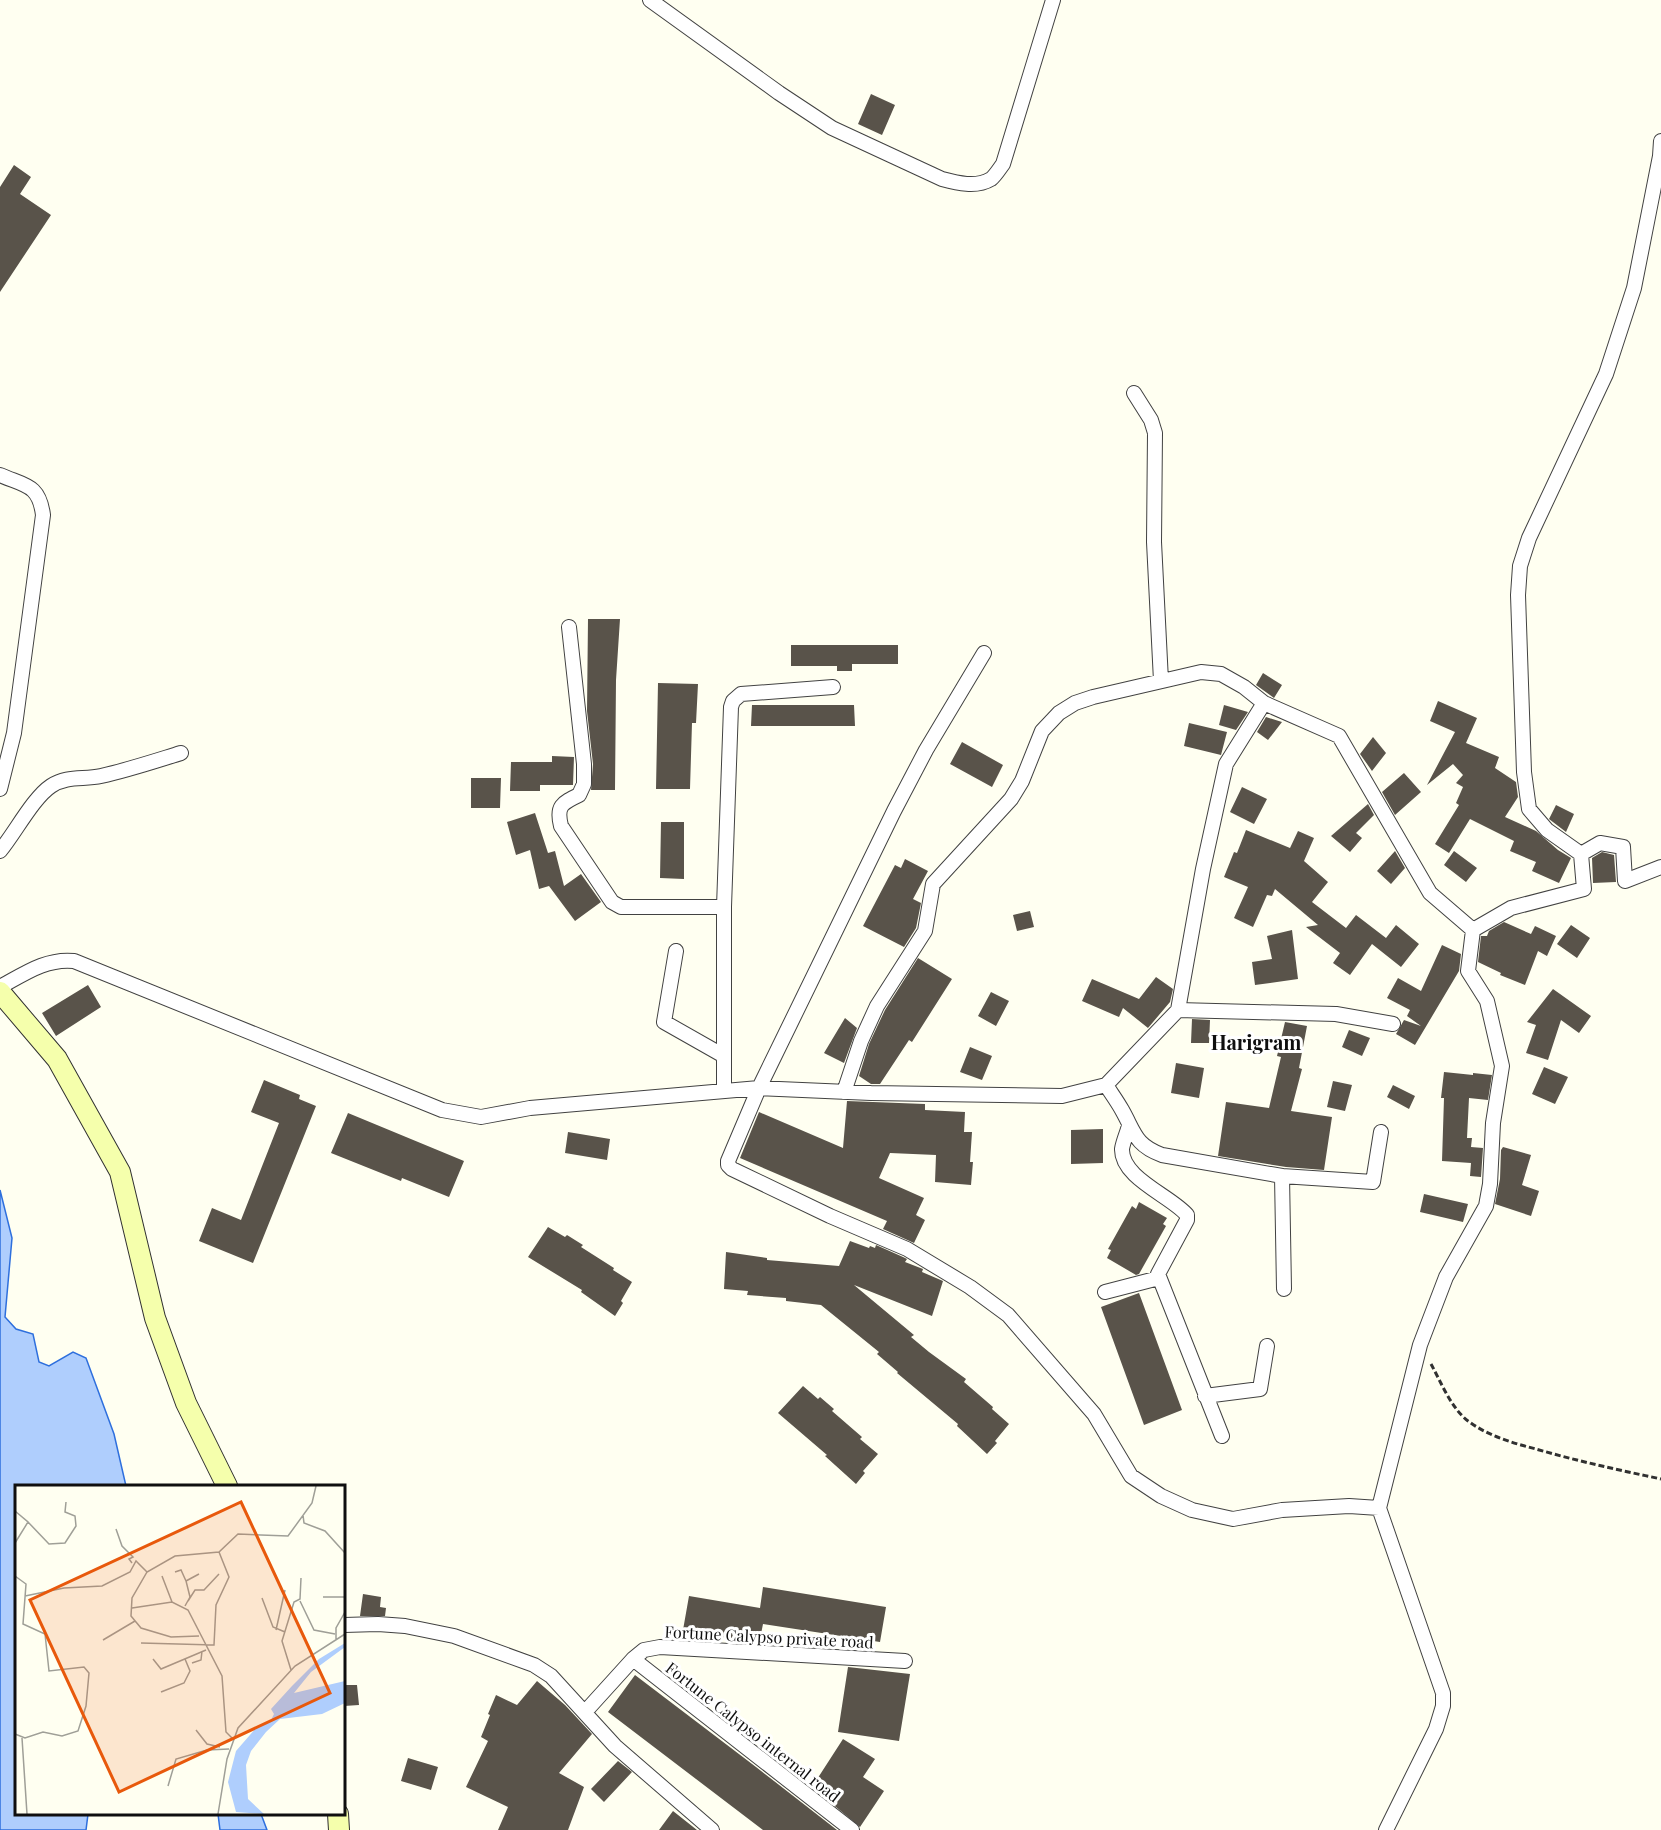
<svg xmlns="http://www.w3.org/2000/svg" width="1661" height="1830" font-family="'Playfair Display',serif">
<rect width="100%" height="100%" fill="#fffff1"/>
<path fill="#afcefd" stroke="#2e6fdd" stroke-width="1.5" d="M0 1190 12 1238 5 1317 16 1329 33 1334 39 1362 49 1366 73 1352 86 1358 114 1434 126 1486H16V1814H88L86 1830H0Z
M218 1814H261L267 1830H220Z"/>
<path fill="#59534a" d="M871 94 895 105 882 135 858 124Z
M14 165 31 177 20 194 51 215 0 292V187Z
M588 619H620L616 680 615 790H591L593 764 587 711Z
M791 645H898V664H852V671H837V666H791Z
M1263 673 1282 685 1274 698 1256 685Z
M658 683 698 684 696 723H692L690 789H656Z
M1438 701 1477 718 1466 743 1499 757 1495 768 1516 782 1518 797 1505 817 1536 831 1558 850 1571 858 1559 883 1532 871 1536 862 1510 851 1514 841 1470 819 1449 853 1435 844 1459 805 1456 803 1463 787 1456 783 1463 775 1453 764 1427 785 1455 732 1430 721Z
M752 705H854L855 726H751Z
M1224 705 1248 712 1236 730 1219 725Z
M1266 717 1282 722 1268 740 1257 732Z
M1189 723 1227 732 1221 755 1184 746Z
M1373 737 1386 753 1372 771 1360 754Z
M962 742 1003 765 992 787 950 764Z
M552 756 574 757 573 785H540V791H510L511 762H552Z
M1404 773 1421 792 1395 815 1382 792Z
M471 778H501L500 808H471Z
M1242 787 1267 799 1254 824 1230 812Z
M1368 804 1374 815 1356 833 1362 838 1350 852 1331 836Z
M1556 805 1574 814 1566 832 1549 819Z
M535 813 548 853 555 851 564 886 581 874 601 902 575 921 549 886 539 889 530 850 516 855 507 822Z
M661 822H684V879L660 878Z
M1246 830 1290 848 1298 831 1314 838 1304 861 1328 882 1312 902 1346 928 1356 915 1386 938 1396 925 1419 944 1401 967 1372 944 1350 975 1333 963 1340 953 1306 927 1318 925 1275 889 1272 896 1267 895 1253 927 1234 918 1248 887 1224 877 1234 852 1237 853Z
M1395 851 1405 868 1391 884 1377 871Z
M1454 851 1477 868 1466 882 1444 865Z
M1602 852 1614 855 1616 882 1593 883 1592 858Z
M905 859 928 871 913 899 921 903 916 928 904 947 863 926 895 865 901 868Z
M1030 911 1034 927 1017 931 1013 915Z
M1504 922 1531 934 1535 926 1556 936 1547 956 1538 951 1525 985 1500 975 1501 973 1478 962 1481 936H1487L1489 931Z
M1571 925 1590 938 1577 958 1557 944Z
M1292 930 1298 979 1255 985 1252 962 1272 959 1267 936Z
M1442 945 1461 954 1459 971 1415 1045 1396 1034 1404 1020 1421 1026 1407 1016 1410 1010 1387 998 1398 978 1421 991Z
M918 958 952 979 912 1042 909 1040 880 1084H871L859 1076 869 1044 885 1010Z
M1156 977 1173 989 1170 1002 1148 1028 1123 1008 1119 1017 1082 1001 1092 979 1139 999Z
M88 985 101 1007 56 1036 42 1013Z
M1553 989 1591 1016 1579 1033 1561 1020 1548 1060 1526 1053 1536 1025 1527 1022Z
M991 992 1009 1001 996 1026 978 1016Z
M845 1018 857 1028 844 1063 824 1053Z
M1192 1019 1210 1020 1209 1043H1191Z
M1285 1022 1307 1026 1299 1068 1302 1069 1291 1111 1332 1117 1324 1170 1286 1167 1218 1156 1226 1102 1269 1108 1281 1057 1277 1056Z
M1349 1030 1370 1038 1362 1056 1342 1047Z
M970 1047 992 1056 982 1080 960 1072Z
M1176 1063 1204 1068 1199 1098 1171 1093Z
M1544 1067 1568 1077 1555 1104 1532 1094Z
M1444 1072 1473 1075V1073L1492 1075 1488 1100 1469 1098 1467 1138H1472L1471 1147 1483 1148 1481 1177 1470 1176 1471 1163 1442 1161 1444 1098H1441Z
M264 1080 300 1095 299 1099 316 1106 253 1263 199 1241 212 1208 241 1220 279 1123 251 1112Z
M1333 1081 1352 1085 1345 1111 1327 1107Z
M1393 1085 1415 1096 1409 1109 1387 1097Z
M847 1101 925 1104V1110L965 1112 964 1132H972L970 1162H973L971 1185 935 1182 936 1155 890 1153 879 1178 924 1198 916 1215 925 1220 914 1243 883 1229 887 1221 740 1158 759 1112 843 1148Z
M348 1113 464 1161 449 1197 402 1178 401 1181 331 1153Z
M1103 1129V1163L1071 1164V1130Z
M568 1132 610 1139 607 1160 565 1153Z
M1503 1147 1531 1155 1522 1185 1539 1191 1531 1216 1495 1204 1500 1179 1501 1150Z
M1424 1194 1468 1204 1463 1222 1420 1212Z
M1139 1202 1167 1218 1163 1224 1166 1226 1139 1274 1136 1275 1107 1258 1111 1250 1108 1249 1132 1206 1136 1209Z
M548 1227 565 1237 567 1235 583 1245 581 1247 614 1268 613 1270 632 1282 621 1301 623 1303 615 1316 581 1292 582 1290 528 1257Z
M850 1241 869 1248 870 1246 875 1248 876 1245 903 1257 907 1259 905 1262 923 1269 922 1272 943 1281 932 1316 854 1285 914 1335 911 1337 929 1352 966 1379 964 1382 993 1407 992 1409 1009 1424 995 1441 997 1443 987 1454 957 1426 958 1424 897 1373 898 1372 877 1354 879 1352 821 1305 786 1301V1298L747 1295 748 1291 724 1289 726 1252 767 1258V1260L839 1266Z
M1139 1293 1182 1410 1144 1425 1101 1307Z
M803 1386 818 1399 820 1397 834 1409 832 1411 862 1437 860 1439 878 1454 863 1471 865 1473 856 1484 825 1456 827 1455 778 1413Z
M763 1587 886 1607 880 1642 763 1624 759 1644 683 1630 689 1596 760 1608Z
M363 1594 381 1597 380 1607 386 1608 385 1616H360Z
M848 1667 910 1674 899 1741 838 1732Z
M635 1675 756 1767 837 1830H763L608 1712Z
M537 1681 565 1705 592 1734 559 1773 584 1787 568 1830H498L508 1807 466 1787 488 1741 481 1737 490 1715 488 1714 496 1695 517 1705Z
M344 1685H357L359 1705 344 1706Z
M843 1739 875 1759 863 1777 884 1791 860 1827 812 1787Z
M408 1758 438 1767 431 1790 401 1781Z
M618 1761 632 1772 604 1802 591 1789Z
M673 1811 697 1830H659Z"/>
<g fill="none" stroke-linecap="round" stroke-linejoin="round">
<g stroke="#424242" stroke-width="16">
<path id="minor" d="M650 0 779 93 832 128 942 179C957 183 976 188 991 179 995 176 1000 168 1003 164L1053 0
M1134 393 1151 420 1155 433 1154 542 1161 681
M0 475C25 486 39 484 43 515L14 733 0 789
M569 627 584 764V784L579 795C562 803 556 806 561 826L612 902 621 907H724
M984 653 926 750 894 811 759 1088 728 1161V1165L732 1169 830 1216 907 1249 970 1287 1008 1315 1094 1414 1131 1476 1161 1496 1192 1510 1233 1519 1282 1510 1349 1506 1379 1508
M0 851C15 833 33 798 51 786 67 775 84 780 101 776 128 770 155 761 181 753
M1581 854 1600 843 1623 847 1625 881 1661 867
M1473 930 1511 908 1584 889 1581 854 1547 830 1529 809 1524 772 1518 595 1520 566 1529 538 1606 374 1634 288 1660 156 1661 141
M676 951 664 1022 724 1056
M0 987C24 974 46 958 74 961L442 1110 481 1117 530 1108 759 1088 871 1093 1062 1096 1106 1085 1178 1010 1203 869 1226 764 1264 703
M1178 1010 1336 1014 1393 1024
M1106 1085C1111 1093 1117 1101 1122 1110 1135 1133 1135 1145 1162 1155L1282 1176 1284 1289
M724 1089V907L731 707 733 701 741 694 833 687
M844 1092 861 1041 877 1006 925 931 933 884 1011 799 1022 781 1042 731 1059 713 1075 703 1093 697 1201 672 1221 674 1244 687 1264 703 1339 736 1430 893 1473 930
M1129 1126C1127 1133 1123 1142 1122 1149 1121 1178 1171 1196 1187 1215V1220L1158 1274 1222 1436
M1282 1176 1373 1182 1381 1132
M1105 1292 1159 1278
M1205 1396 1260 1389 1267 1346
M344 1625 378 1624 405 1626 454 1636 534 1665 551 1676 615 1746 712 1830
M633 1659 852 1830
M585 1712 633 1659 644 1650 660 1647 905 1661
M1386 1830 1436 1729 1443 1706V1693L1379 1508 1420 1345 1446 1277 1486 1206 1490 1184 1493 1123 1502 1066 1487 1001 1468 971 1473 930"/>
</g>
<g stroke="#313131" stroke-width="22">
<path id="secondary" d="M0 992 57 1059 120 1172 155 1318 186 1403 227 1486
M338 1814 339 1830"/>
</g>
<path stroke="#313131" stroke-width="3" stroke-dasharray="6 3" stroke-linecap="butt" d="M1431 1364C1441 1382 1451 1408 1468 1421 1488 1436 1513 1443 1536 1449 1577 1461 1619 1470 1661 1479"/>
<use href="#minor" stroke="#fff" stroke-width="14"/>
<use href="#secondary" stroke="#f5ffac" stroke-width="20"/>
</g>
<g text-anchor="middle" stroke-width="6" stroke-linejoin="round" paint-order="stroke">
<g font-size="16" fill="#0f0f0f" stroke="#fff">
<text transform="translate(769 1637) rotate(3)" y="6">Fortune Calypso private road</text>
<text transform="translate(753 1732) rotate(38)" y="6">Fortune Calypso internal road</text>
</g>
<g font-size="20" font-weight="bold" fill="#0f0f0f" stroke="#fff">
<text x="1256" y="1050">Harigram</text>
</g>
</g>
<g transform="translate(15 1485)">
<rect width="330" height="330" fill="#fffff1"/>
<path d="M330 158V162L296 187 279 208 330 196V218L307 229 265 234 251 247 236 266 231 280 233 314 249 329 221 327 213 297 221 266 241 243 256 235 259 229 256 224 277 201 304 174Z" fill="#afcefd"/>
<path fill="none" stroke="#9f9f97" stroke-width="1.5" d="M0 26 13 37 0 58M288 30 289 38 310 46 330 68M13 37 34 59 50 58 61 41 60 31 50 27 51 17M101 44 107 61 118 72 114 74 117 78M160 87 166 85 171 96M0 91 11 99 8 139 30 149 34 186 69 182 74 188 71 221 63 246 47 251 28 247 10 253 0 249M147 91 157 117M10 111 49 103 87 101 115 87 121 76 132 87M308 112H330M247 113 258 142 270 147M173 116 180 105H189L204 89M285 116 299 145 320 149M170 121 175 112 171 96 184 89M117 123 157 117 173 125 207 191 211 247 218 254M261 145 270 105M184 151 156 152 126 143 116 131 117 113 132 87 160 71 204 67 223 49 273 51 297 18 301 1M88 155 120 136M321 155V143L330 127M126 158 199 160 201 120 214 92 204 67M138 174 146 184 191 165M177 178 186 175 187 166M276 185 267 156 279 117 285 114 286 93M146 207 169 198 175 186 170 174M181 245 192 259 205 262M7 253 12 329M153 301 161 274 192 265 214 264M203 329 212 274 223 243 280 181 330 149"/>
<path fill="#e8590c" fill-opacity="0.15" stroke="#e8590c" stroke-width="3" d="M226 17 315 208 104 307 15 115Z"/>
<rect width="330" height="330" fill="none" stroke="#0f0f0f" stroke-width="3"/>
</g>
</svg>
